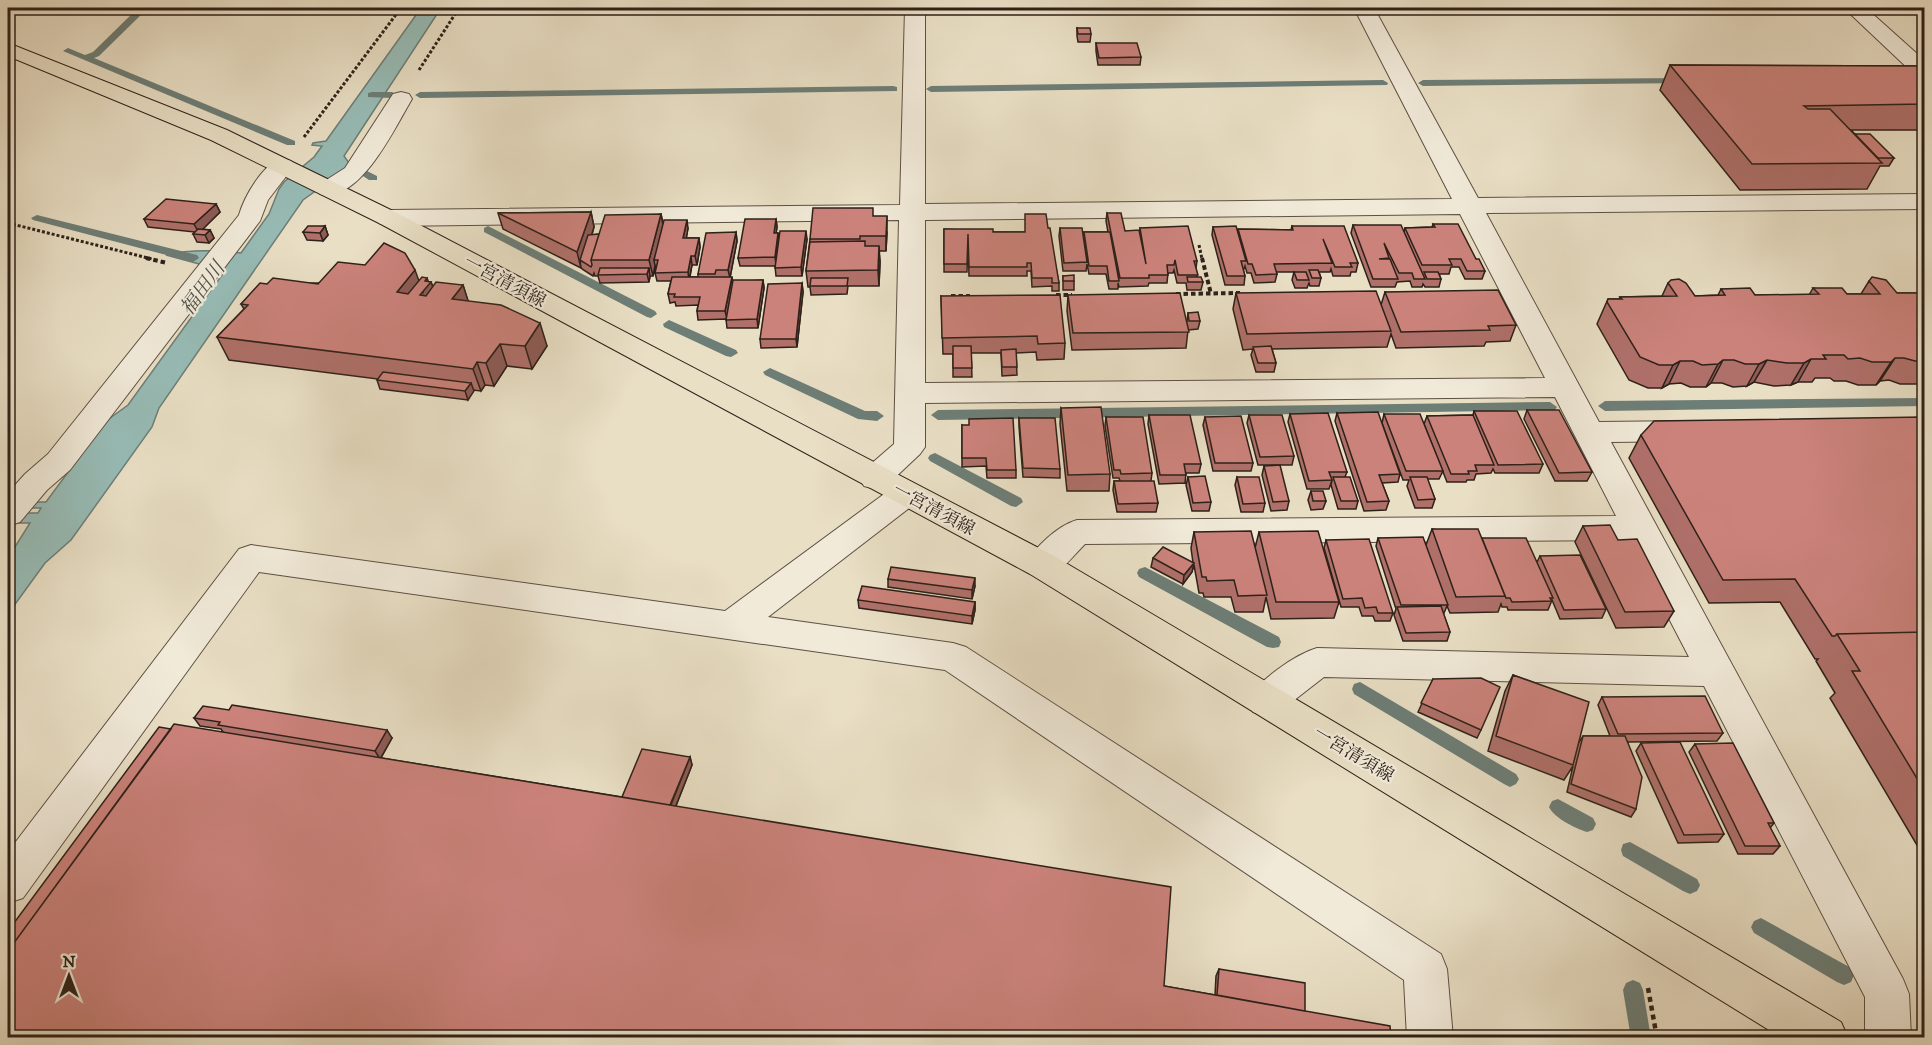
<svg xmlns="http://www.w3.org/2000/svg" width="1932" height="1045" font-family="'IM FELL DW Pica','Noto Serif JP',serif">
<rect width="100%" height="100%" fill="#e9dfc5"/>
<filter id="stains"><feTurbulence type="fractalNoise" baseFrequency=".00333" numOctaves="4"/><feColorMatrix values="0 0 0 0 .2 0 0 0 0 .09 0 0 0 0 .02 0 0 0 .5 -.17"/></filter>
<radialGradient id="worn" r=".72"><stop offset=".6" stop-color="#630" stop-opacity="0"/><stop offset="1" stop-color="#630" stop-opacity=".3"/></radialGradient>
<path fill="#97bcb6" stroke="#6d7e77" stroke-width="1.5" d="M421 8H441L344 156 349 163 345 170 303 200 159 408 152 427 71 540 45 563 8 614V558L30 523H15L23 513H38L41 508H30L34 502H46L106 421 128 405 225 271 166 255C191 249 215 250 241 253L269 214 279 189 284 182 314 157 322 146 312 145 313 143 326 141Z"/>
<g fill="none" stroke-linecap="round" stroke-linejoin="round">
<path fill="#6d7e77" fill-rule="evenodd" d="M138 8H148L99 56 94 58 295 141V145H287L63 51 68 48 85 55 93 52Z
M1684 78 1688 79V83L1423 86 1418 83 1423 80Z
M1383 80 1388 83 1387 85 931 92 926 89 931 86Z
M893 86 897 87V91L420 98 415 95 420 92Z
M372 92H392L397 95 392 98 368 97V93Z
M367 171 377 176V180H369L363 176V172Z
M37 215 197 255 199 258 193 262 33 220 31 218Z
M488 226 655 311 657 314 651 318 647 317 484 232V228Z
M669 320 736 350 738 353 731 357 726 356 664 327 663 324Z
M770 368 865 411H877L884 416 877 421 858 419 765 375 763 372Z
M1924 398V406L1605 411 1598 406 1605 401Z
M1550 402 1557 407 1555 410 938 420 931 415 938 410Z
M935 453 1021 498 1023 502 1016 507 1011 506 930 461 928 458 930 455Z
M1145 567 1279 637 1281 642 1279 647 1273 648 1267 647 1139 577 1137 573 1139 569Z
M1360 682 1516 774 1519 779 1516 784 1510 787 1504 784 1354 694 1352 689 1354 684Z
M1558 799 1593 818 1596 824 1593 830 1587 832C1575 828 1554 818 1549 807L1552 801Z
M1630 842 1697 879 1700 885 1697 891 1690 894 1683 891 1623 856 1621 850 1623 844Z
M1761 918 1851 968 1854 975 1851 982 1844 985 1837 982 1754 933 1751 927 1754 921Z
M1633 980 1640 983 1643 990 1651 1038H1631L1623 990 1626 983Z"/>
<g stroke="#5d5044" stroke-width="2">
<path id="minor" d="M905 8H925V204L1452 199 1354 8H1374L1478 198 1924 194V209L1486 213 1599 422 1689 421 1700 424 1704 431 1700 438 1689 441 1611 442 1903 979 1909 994 1911 1038H1865V997L1704 686 1324 677 1279 712 1266 716 1253 712 1247 701C1257 681 1296 654 1317 648L1689 657 1628 540 1085 544C1068 561 1056 582 1030 574L1025 565C1035 547 1057 526 1077 520L1616 516 1555 397 925 403V447L920 454 886 486 875 489 864 486 859 478 864 470 894 444 899 220 388 226 379 223 375 218 379 213 388 210 900 205ZM1460 214 1545 378 925 383V220Z
M1844 8H1866L1924 60V77L1916 76Z
M401 92 409 94 412 99C395 127 360 204 320 194L317 189 320 184 345 168 393 94Z
M282 159 291 161 294 166 268 200 260 221 70 470 47 490 20 522 8 526V493L25 474 48 454 239 215C244 197 263 163 282 159Z
M906 483 917 486 922 494 917 502 768 617 953 643 966 647 1441 954 1447 969 1453 1038H1407L1404 980 945 670 259 572 23 898 8 903V852L239 549 251 545 725 611 895 486Z"/>
</g>
<g stroke="#2e2119" stroke-width="2">
<path id="major" d="M8 43 227 130 397 213 1054 556 1841 1022 1848 1038H1782L1030 574 379 223 211 140 8 56Z"/>
</g>
<path stroke="#2e2119" stroke-width="3" stroke-dasharray="3 2" stroke-linecap="butt" d="M419 70 459 8
M304 137 401 8
M8 223 152 259
M1199 245 1202 259"/>
<path stroke="#2e2119" stroke-width="4" stroke-dasharray="4.5 3" stroke-linecap="butt" d="M146 258 167 263
M1202 258 1211 294
M1176 294 1240 293
M1056 295H1072
M951 296H970"/>
<path stroke="#2e2119" stroke-width="4.5" stroke-dasharray="5 4" stroke-linecap="butt" d="M1648 988 1657 1038"/>
<use href="#minor" fill="#f1ead9" fill-rule="evenodd"/>
<use href="#major" fill="#e9dfc5" fill-rule="evenodd"/>
</g>
<path fill="#af706a" stroke="#2e2119" stroke-width="1.5" d="M1077 28 1091 34 1090 42H1078L1077 36Z
M1096 43 1141 57 1140 65H1098L1096 51Z
M1670 65 1924 66V130H1851L1855 134 1894 158 1889 166H1880L1867 189 1740 190 1660 90Z
M216 204 220 212 202 229 210 230 214 238 209 243 197 242 193 234 195 232 148 227 144 219Z
M591 212 594 227 592 235 599 234 661 214 663 224 688 228 686 238H699L700 247 697 265H692L690 277H698V274L736 232 737 241 730 277 732 282 763 280 764 288 758 328H727L726 319 698 320 697 311 698 305 676 306 675 302 670 303 668 294 671 281H657L655 273 656 269 655 266 653 276H650L649 282 600 283 598 276H595L594 273 593 276 582 269 581 267V268L503 229 498 213Z
M1107 213 1125 231 1140 233V228L1197 261 1196 268 1197 277 1203 282 1201 290H1187L1186 283H1177L1174 270 1173 273H1168L1167 283H1149L1148 286 1119 287 1118 283V289H1109L1106 274H1089L1087 264 1086 271H1063L1059 236 1060 228 1084 239V232H1108L1106 221Z
M873 216 887 232 886 251H879L880 262 879 286H848L847 294 811 295 810 287H808L806 271 810 239Z
M776 219 777 227 776 233H778L779 240 807 239 802 276H776L775 266H740L738 258Z
M1433 224 1476 259 1485 271 1482 279H1465L1459 267H1451L1449 274H1439L1441 279 1439 287H1425L1423 284 1422 287H1412L1410 281 1397 282 1395 287H1371L1351 233 1353 225 1404 232 1405 228 1432 227Z
M325 226 328 235 323 241 307 240 303 232Z
M1292 226 1358 263 1356 272H1351L1350 276H1333L1331 269 1330 272H1319L1321 278 1319 286H1310L1309 283 1307 288H1295L1292 280 1294 272H1276L1277 274 1275 282 1254 283 1251 273H1247L1245 266 1244 269H1243L1245 276 1244 285H1225L1212 235 1213 227 1238 233V229L1291 230Z
M1048 228 1059 283V291H1052V286L1032 287 1031 271H1027V276H969L968 242 967 272H944V229L993 232H1024Z
M1063 276 1074 281V290H1063Z
M419 281 431 282 433 287 463 285 468 301 547 346 532 369 507 366 494 386 485 385 481 391 473 390 468 400 380 389 377 380 378 379 229 360 217 337 244 309 241 304 267 284Z
M1869 281 1897 293H1924V380H1923L1919 384H1900L1889 380 1880 381 1876 385H1858L1846 381H1834L1830 378H1815L1812 382H1798L1791 385 1774 386 1754 382 1747 386 1733 387 1722 383H1711L1706 387H1690L1681 383 1669 384 1662 388H1648L1629 380 1597 324 1608 299H1619L1620 297 1662 296 1668 283 1695 296 1718 295 1721 289 1755 295H1809L1813 288 1847 294H1861Z
M802 283 803 292 797 347 761 348 760 339Z
M1385 292 1516 325 1510 341 1486 342 1484 346 1396 348 1391 334 1387 347 1272 349 1276 363 1274 372H1256L1251 355 1253 349 1243 350 1233 309 1236 293 1381 305Z
M1068 295 1187 321 1188 313 1200 321 1198 329 1188 330 1186 348 1072 350 1067 311Z
M941 296 1065 343 1064 359 1037 360 1036 352 1016 353 1017 375 1002 376 1001 353H971L972 377H953V354H943Z
M1061 408 1110 474 1109 491H1067L1060 424Z
M1527 410 1592 472 1587 481H1555L1524 419Z
M1474 411 1543 464 1539 473H1495L1493 469 1491 473 1476 474 1474 480H1467L1466 482H1447L1424 424 1427 416 1473 415Z
M1337 413 1400 474 1398 482 1382 483 1389 501 1386 510 1364 511 1335 421Z
M1290 414 1347 472 1345 477 1358 501 1356 509H1338L1331 485 1332 480 1329 489H1307L1288 422Z
M1384 414 1443 471 1439 479H1427L1435 499 1432 508H1415L1407 486 1409 480H1403L1382 423Z
M1149 415 1201 464 1199 473H1186L1185 483 1159 484 1148 424Z
M1249 415 1294 456 1292 465H1258L1247 423Z
M1106 417 1152 473 1151 481 1158 503 1156 512H1117L1113 490 1114 481H1120L1119 478H1113L1105 426Z
M1205 417 1253 463 1251 471H1213L1203 425Z
M1924 417V857L1830 698 1835 693 1816 661 1818 659H1815L1780 602 1709 603 1629 458 1641 435Z
M1019 418 1060 469V478L1023 477 1019 427Z
M962 425 1016 470V478H987L986 466 962 467Z
M1264 466 1289 501 1287 510 1271 511 1262 475Z
M1188 477 1211 502 1209 511H1192L1186 485Z
M1237 477 1265 503 1263 512H1241L1235 485Z
M1311 491 1326 501 1323 509 1311 510 1308 500Z
M1583 526 1618 540 1674 611 1664 627 1616 628 1575 542Z
M1432 529 1482 538 1537 562 1540 556 1606 609 1602 618 1560 619 1552 600 1548 610H1508L1507 607H1502L1501 604 1498 612 1450 613 1447 606 1444 613H1443L1450 632 1447 641H1403L1394 615 1396 609 1376 546 1378 538 1426 545Z
M1194 532 1255 548 1259 532 1339 602 1334 618 1271 619 1266 597 1263 612H1235L1231 597H1204L1203 593H1199L1194 565 1192 572 1183 584 1151 567 1153 558 1193 563 1191 548Z
M1326 540 1393 613 1390 621H1375L1373 616H1362L1359 607H1341L1324 548Z
M888 579 975 586 972 599 888 587Z
M858 600 975 602V610L972 624 859 608Z
M1513 675 1535 683 1579 742 1583 736H1610L1598 705 1602 697 1723 733 1717 741 1628 742 1636 809 1631 817 1567 792 1573 766 1564 780 1488 751 1505 691Z
M1433 679 1481 730 1477 738 1418 712Z
M194 718 392 738 381 758 622 797 690 757 692 765 676 806 1164 986 1215 995 1216 976 1219 969 1305 1011 8 1038 171 729 223 732 221 729 200 726Z
M1641 743 1724 834 1718 842 1678 843 1636 751Z
M1695 744 1774 823 1770 828 1780 846 1773 854H1738L1689 752Z"/>
<path fill="#8e5b56" stroke="#2e2119" stroke-width="1.5" d="M216 204 220 212 199 233 194 224Z
M591 212 594 227 583 262 580 260 581 268 577 252Z
M661 214 664 230 654 260 655 266 653 276 649 260Z
M887 216V232L886 251V236Z
M776 219 777 227 775 241 774 233Z
M687 220 688 228 685 247 683 238Z
M325 226 328 235 323 241 320 233Z
M210 230 214 238 209 243 205 235Z
M806 231 807 239 802 276 801 267Z
M736 232 737 241 730 278 728 270Z
M778 233 779 241 776 265 775 257Z
M699 238 700 247 697 265 695 256Z
M879 246 880 262 879 286 878 270Z
M691 256 692 265 689 280 688 272Z
M649 268 650 276 649 282 647 274Z
M415 270 423 292 425 281 427 278 429 283 431 282 439 304 397 292Z
M732 277 733 285 727 319 725 311Z
M763 280 764 288 758 328 757 319Z
M802 283 803 292 797 347 796 339Z
M463 285 470 307 452 299Z
M540 323 547 346 532 369 525 346Z
M500 344 507 366 494 386 486 363Z
M1895 358 1880 381 1876 385 1891 362Z
M1811 359 1798 382 1791 385 1804 363Z
M1723 360 1711 383 1706 387 1718 364Z
M1767 360 1754 382 1747 386 1759 364Z
M1680 361 1669 384 1662 388 1673 365Z
M477 362 485 385 481 391 473 369Z
M471 383 474 391 468 400 465 391Z
M1194 563 1192 572 1183 584 1184 575Z
M975 578V586L972 599V590Z
M975 602V610L972 624V616Z
M387 730 392 738 380 759 375 751Z
M690 757 692 765 669 823 667 815Z"/>
<path fill="#cb827b" stroke="#2e2119" stroke-width="1.5" d="M1077 28H1090L1091 34H1078Z
M1096 43H1137L1141 57 1099 58Z
M1670 65 1924 66V104L1804 106 1808 109H1830L1882 163 1752 164Z
M1855 134H1870L1894 158H1878Z
M166 199 216 204 194 224 144 219Z
M813 208H873V216H887L886 236H860V239H810Z
M591 212 577 252 498 213Z
M1107 213H1121L1125 231 1139 230 1146 264 1140 228 1188 226 1197 261H1194L1198 275H1178L1175 260 1174 265H1167L1168 275H1149V278H1120Z
M661 214 649 260H591L605 215Z
M1025 214H1046L1048 228H1050L1059 283H1052V278H1032L1031 263H1027V267H969L968 234 967 264H944V229H993V232H1025Z
M745 219H776L774 233H778L775 257 738 258Z
M664 220H687L683 238H699L695 256H691L688 272 655 273 658 260H654Z
M1433 224H1458L1476 259H1479L1485 271H1467L1461 259H1449L1452 265H1422L1405 228 1435 227Z
M1353 225H1401L1425 279H1414L1412 273H1399L1384 243 1389 258 1379 259H1390L1398 279H1373Z
M308 226H325L320 233 303 232Z
M1236 226 1246 261H1241L1245 276H1227L1213 227Z
M1292 226H1344L1358 263H1350L1352 267H1335L1323 239 1332 263 1274 264 1277 274 1256 275 1252 264H1248L1238 229 1293 230Z
M1060 228H1082L1087 262 1064 263Z
M198 229 210 230 205 235 193 234Z
M780 231H806L801 267 775 268Z
M736 232 728 270H716L715 274H698L706 233Z
M1084 232H1110L1119 281H1109L1107 266H1089Z
M599 234 591 260 592 265 591 267 580 260 588 235Z
M865 241V246H879L878 270 806 271 810 242Z
M384 243 405 253 415 270 397 292 408 294 422 277 427 278 425 281 431 282 420 295 426 296 436 282 463 285 452 299 501 305 540 323 525 346 500 344 486 363 477 362 473 369 217 337 248 305 241 304 260 283 267 284 273 278 318 284 338 262 365 265Z
M600 268H649L647 274 598 275Z
M1309 270H1318L1321 278H1312Z
M1294 272H1306L1309 280H1297Z
M1424 272H1438L1441 279H1427Z
M1074 275V281H1063V276Z
M672 277H732L725 311H697L700 297H674L675 294H668Z
M1187 277H1201L1203 282H1188Z
M1872 277 1886 280 1897 293H1924V361H1915L1904 358H1895L1891 362H1872L1860 358 1848 359 1844 355H1823L1826 359H1811L1804 363H1787L1767 360 1759 364H1745L1734 360H1723L1718 364 1702 365 1693 361H1680L1673 365H1659L1640 357 1607 302 1608 299H1622L1620 297 1677 296 1668 283 1671 280 1679 279 1686 283 1695 296 1725 295 1721 289 1750 288 1755 295 1819 294 1813 288H1842L1847 294H1880L1869 281Z
M811 278H848L847 286H810Z
M733 280H763L757 319 726 320Z
M802 283 796 339H760L768 284Z
M1498 290 1516 325 1488 326 1490 330 1401 332 1385 292Z
M1376 291 1391 331 1247 334 1236 293Z
M1180 293 1189 332 1073 333 1068 295Z
M1060 295 1065 343 1038 344 1037 336 942 338 941 296Z
M1198 312 1200 321H1189L1188 313Z
M953 346H971L972 368H953Z
M1271 346 1276 363H1258L1253 347Z
M1016 349 1017 367H1002L1001 350Z
M383 372 471 383 465 391 377 380Z
M1101 407 1110 474 1068 475 1061 408Z
M1527 410H1559L1592 472 1559 473Z
M1474 411H1517L1543 464 1498 465Z
M1378 412 1400 474 1379 475 1389 501 1367 502 1337 413Z
M1328 413 1347 472H1329L1332 480 1309 481 1290 414Z
M1384 414H1420L1443 471H1406Z
M1149 415H1190L1201 464H1184L1186 475H1160Z
M1249 415H1282L1294 456 1260 457Z
M1473 415 1494 465H1475L1477 471H1468L1469 474H1451L1427 416Z
M1241 416 1253 463H1215L1205 417Z
M1106 417H1143L1152 473 1121 474 1120 470H1114Z
M1924 417V632L1837 634 1835 636H1832L1795 579 1723 580 1641 435 1654 421Z
M1013 418 1016 470H987L986 458H962V425H969V419Z
M1019 418H1055L1060 469 1023 468Z
M1280 465 1289 501 1273 502 1264 466Z
M1205 476 1211 502 1193 503 1188 477Z
M1237 477H1259L1265 503 1243 504Z
M1333 477H1350L1358 501H1341Z
M1410 477H1427L1435 499 1418 500Z
M1114 481H1154L1158 503 1118 504Z
M1311 491H1323L1326 501H1313Z
M1610 525 1618 540 1637 539 1674 611 1625 612 1583 526Z
M1432 529H1478L1505 596 1456 597Z
M1251 531 1267 595 1238 596 1234 580 1207 581 1206 577H1202L1194 532Z
M1318 531 1339 602H1276L1259 532Z
M1423 537 1448 605H1401L1378 538Z
M1482 538H1526L1553 598H1550L1552 601 1512 602 1510 598H1506Z
M1369 539 1393 613H1378L1376 607 1365 608 1362 598 1343 599 1326 540Z
M1163 547 1194 563 1184 575 1153 558Z
M1580 555 1606 609 1564 610 1540 556Z
M891 567 975 578 972 590 888 579Z
M862 586 975 602 972 616 858 600Z
M1441 606 1450 632 1406 633 1397 607Z
M1924 632V790L1852 671H1860L1837 634Z
M1513 675 1589 702 1573 765 1496 736Z
M1481 678 1500 687 1481 730 1421 703 1433 679Z
M1705 696 1723 733 1618 734 1602 697Z
M232 705 387 730 375 751 218 725 220 722 194 718 203 706 229 710Z
M174 724 1171 887 1164 986 1390 1026 1391 1038H8V951Z
M159 727 171 729 8 951V931Z
M1583 736H1625L1642 777 1636 809 1571 784Z
M1680 742 1724 834 1684 835 1641 743Z
M1733 743 1774 823H1768L1780 846H1745L1695 744Z
M642 749 690 757 670 805 622 797Z
M1219 969 1305 983V1011L1217 995Z"/>
<g text-anchor="middle" stroke-width="4.5" stroke-linejoin="round" paint-order="stroke">
<g font-size="18" fill="#2e2119" stroke="#f1ead9">
<text transform="translate(505 281) rotate(28)" y="6">一宮清須線</text>
<text transform="translate(934 509) rotate(28)" y="6">一宮清須線</text>
<text transform="translate(1354 754) rotate(31)" y="6">一宮清須線</text>
</g>
<g font-size="20" font-style="italic" fill="#4e5048" stroke="#f1ead9">
<text transform="translate(202 288) rotate(-54)" y="7">福田川</text>
</g>
</g>
<rect width="1932" height="1045" fill="none" stroke="#e9dfc5" stroke-width="30"/>
<rect x="9" y="9" width="1914" height="1027" fill="none" stroke="#2e2119" stroke-width="3"/>
<rect x="15" y="15" width="1902" height="1015" fill="none" stroke="#2e2119" stroke-width="1.5"/>
<g transform="translate(69 976)" stroke="#f1ead9" stroke-width="4.5" paint-order="stroke">
<path d="M0-4.5L10 22L0 15L-10 22Z" fill="#2e2119"/>
<text y="-9" font-size="16" font-weight="bold" text-anchor="middle" fill="#2e2119">N</text>
</g>
<rect width="100%" height="100%" filter="url(#stains)"/>
<rect width="100%" height="100%" fill="url(#worn)"/>
</svg>
